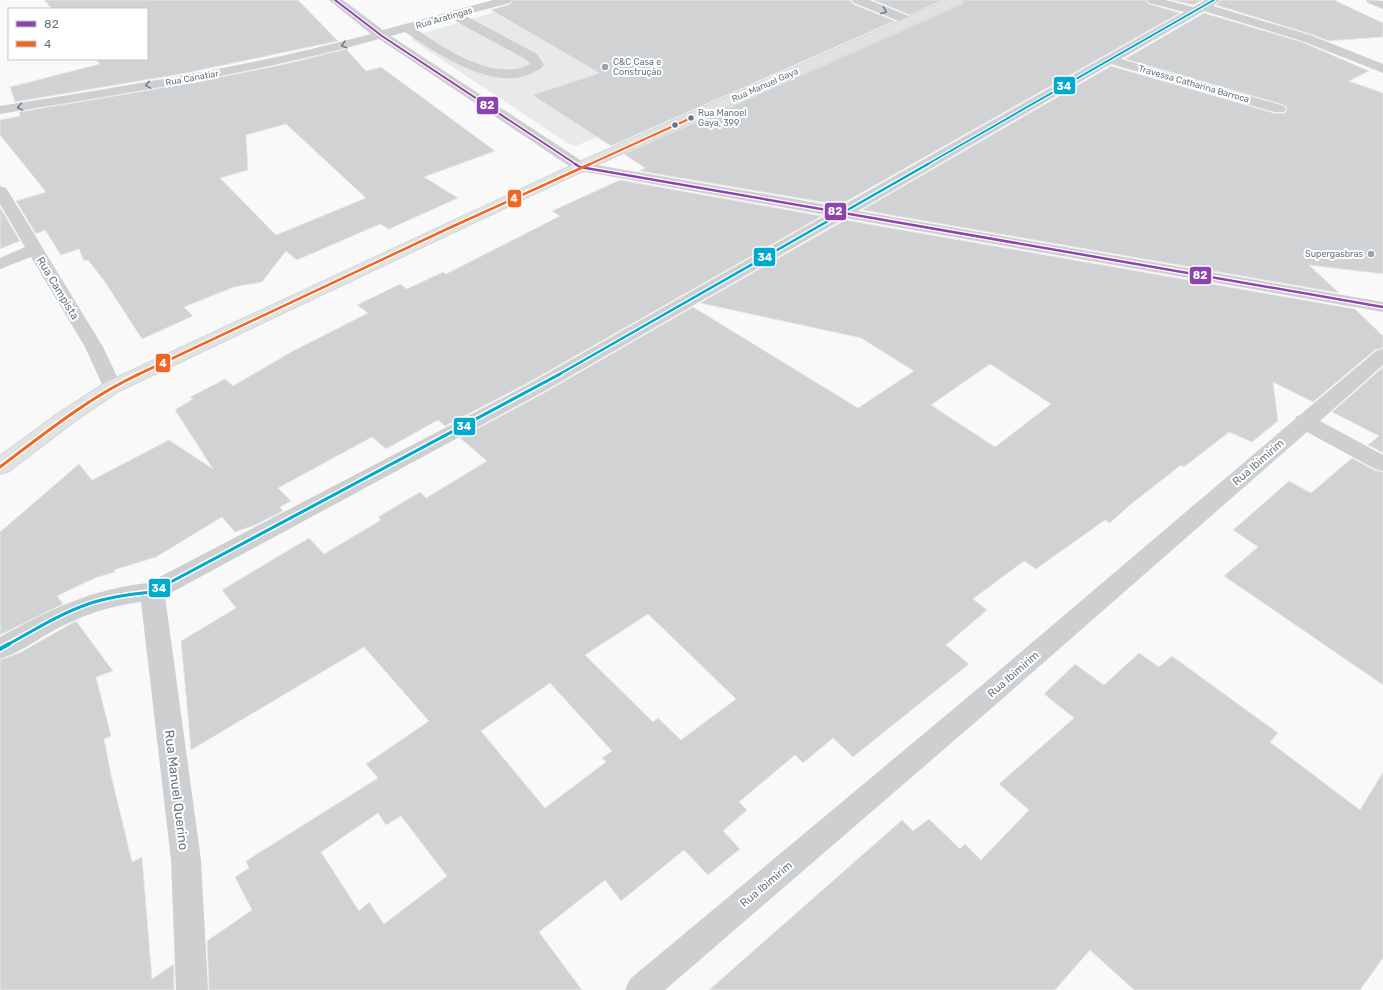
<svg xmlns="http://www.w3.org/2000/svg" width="1383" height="990" font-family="Rubik,sans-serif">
<rect width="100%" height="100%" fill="#f9f9f9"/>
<path fill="#e8e9e9" d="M537 0H835L597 137 576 146 569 144 412 40 413 36Z"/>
<path fill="#d0d2d3" stroke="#e8e8e8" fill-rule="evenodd" d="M44 0H298L338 41 186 73 15 102 10 87 100 64 95 59H147V9H52Z
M513 0H851L853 4 895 21 611 146 532 95 599 73 491 10 510 4Z
M873 0H943L910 15Z
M964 0H1146L1149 4 1180 13 840 205 639 171 645 168 624 154 962 4Z
M1172 0H1202L1193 5Z
M1221 0H1334L1383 23V37L1329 41 1310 34 1216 5Z
M1204 13 1302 42 1369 71 1349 81 1383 93V274L1309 265 1339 293 862 210 1111 66 1274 113H1285L1287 108 1284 105 1125 59Z
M346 49 366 71 381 67 495 151 424 177 458 198 389 229 380 224 297 260 286 251 262 282 234 287 184 307 193 316 142 339 105 282 88 260 84 261 79 249 61 255 45 230 36 234 16 201 46 192 0 135V120L20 116 19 112 191 83 285 64ZM286 124 366 198 276 235 220 178 248 170 246 135Z
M620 180 822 216 526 384 445 426 438 420 386 449 372 437 278 488 291 501 280 507 283 511 255 525 235 532 222 517 156 557 114 570 115 572 95 578 57 596 63 604 0 635V532L79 464 92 480 169 440 213 469 175 410 193 399 190 397 225 379 233 386 293 351 368 313 357 305 400 284 407 289 443 272 446 274 560 216 552 211Z
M0 207 20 241 0 249Z
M845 220 1355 309 1383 336V348L1375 350 1313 402 1273 382 1278 421 1252 442 1229 432 1184 467 1181 465 1131 504 1110 523 1105 520 1036 569 1024 561 973 599 987 610 946 645 969 664 853 757 833 738 803 763 795 755 739 802 747 810 723 831 740 849 708 875 684 850 621 901 605 880 539 932 582 990H209L207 941 252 910 235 877 249 868 246 861 378 778 366 764 429 721 364 647 191 750 181 641 236 608 222 590 309 538 324 554 381 520 378 517 420 492 426 498 487 461 460 438 542 394 693 307 858 408 914 371 861 338 700 303ZM990 364 1051 404 995 447 931 405ZM648 614 736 699 681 740 658 718 653 722 585 655ZM550 683 612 751 602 758 606 762 545 808 481 731ZM378 813 386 825 401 816 447 876 384 924 369 902 359 911 321 852Z
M1383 367V453L1368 445 1379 436 1332 412Z
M1352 458 1374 470 1383 472V685L1224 576 1258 547 1233 530 1289 481 1311 493Z
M76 621 113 671 96 677 111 736 104 739 112 779 132 862 142 857 152 979 174 964V990H0V660L21 652Z
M1139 653 1159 667 1172 656 1278 733 1270 742 1360 810 1383 772V958L1360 990H1134L1090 950 1055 990H709L902 820 913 831 929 819 960 849 965 844 981 860 1029 810 999 784 1074 718 1044 694 1075 664 1104 685Z"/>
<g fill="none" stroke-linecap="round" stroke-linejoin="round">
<g stroke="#d5d6d7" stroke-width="2">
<path id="major" d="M947 0H963L961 3 585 170 119 391 71 424 8 472 0 474V456L57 414 105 383 575 164Z"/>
</g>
<path fill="#cecfd0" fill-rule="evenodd" d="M329 0H343L383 30 493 0H512L510 3 464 15 537 54 544 65C541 69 538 70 534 72 497 94 435 53 405 32L391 36 585 163 840 207 1184 12 1149 3 1147 0H1166L1193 7 1205 0H1220L1213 6 1310 35 1383 64V73L1302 41 1204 11 1121 59 1284 106 1286 109 1284 112H1274L1111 64 858 211 1383 302V312L845 218 541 393 165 596 201 860 208 990H176L171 860 141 602C108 606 80 616 51 632 35 641 18 653 0 659V637C49 610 91 589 148 583L527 385 826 215 575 170 379 39C254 74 127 93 0 114V106C124 86 249 67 371 34ZM452 19 527 60 530 64C496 83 445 49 416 29Z
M852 0H869L914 18 916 21 910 25 906 24 854 3Z
M1366 0 1383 1V9L1368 3Z
M0 186 6 188 8 191 103 347 122 387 119 391 112 393 105 391 85 347 31 257 0 269V258L25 247 0 204Z
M1383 349V365L1320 421 1383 455V471L1375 469 1307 432 993 707 665 990H625L630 979 975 691 1294 420 1297 416 1300 415 1376 351Z"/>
<use href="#major" fill="#e1e2e2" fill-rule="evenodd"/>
<g stroke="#fff" stroke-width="4">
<path id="bus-1-far1" d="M335 0 382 36 577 165"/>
</g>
<g stroke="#fff" stroke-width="5">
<path id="bus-1" d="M575 164 580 167 1383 307"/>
</g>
<g stroke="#fff" stroke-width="4">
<path id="bus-2-far2" d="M588 165 691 118"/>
</g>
<g stroke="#fff" stroke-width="5">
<path id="bus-2-far1" d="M137 375 447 229 590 164"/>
</g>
<g stroke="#fff" stroke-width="6">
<path id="bus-2" d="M0 467C45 433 88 398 139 374"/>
</g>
<g stroke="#fff" stroke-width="4">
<path id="bus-3-far3" d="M926 165 1214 0"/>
</g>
<g stroke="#fff" stroke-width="5">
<path id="bus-3-far2" d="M558 375 928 164"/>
</g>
<g stroke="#fff" stroke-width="6">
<path id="bus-3-far1" d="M7 645C34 630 61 613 91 603 110 597 131 594 152 592L560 374"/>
</g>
<g stroke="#fff" stroke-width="7">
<path id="bus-3" d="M0 649 9 644"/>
</g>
<use href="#bus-1-far1" stroke="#8e44ad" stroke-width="2"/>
<use href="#bus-1" stroke="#8e44ad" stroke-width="2.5"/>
<use href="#bus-2-far2" stroke="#f26522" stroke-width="2"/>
<use href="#bus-2-far1" stroke="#f26522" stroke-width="2.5"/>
<use href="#bus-2" stroke="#f26522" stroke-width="3"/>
<use href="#bus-3-far3" stroke="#00a9ce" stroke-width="2"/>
<use href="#bus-3-far2" stroke="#00a9ce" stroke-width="2.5"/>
<use href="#bus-3-far1" stroke="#00a9ce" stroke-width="3"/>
<use href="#bus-3" stroke="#00a9ce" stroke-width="4"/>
</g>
<defs><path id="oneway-chevron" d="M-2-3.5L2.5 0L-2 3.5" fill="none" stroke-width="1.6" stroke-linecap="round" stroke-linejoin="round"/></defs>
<g stroke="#707f8b">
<use href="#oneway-chevron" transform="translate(884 11) rotate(22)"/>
<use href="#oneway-chevron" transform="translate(344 45) rotate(165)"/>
<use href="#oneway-chevron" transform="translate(148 85) rotate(171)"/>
<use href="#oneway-chevron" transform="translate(20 107) rotate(170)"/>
</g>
<g fill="#99a4ac" stroke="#fff" stroke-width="1.5">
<circle cx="605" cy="67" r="4"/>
<circle cx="1371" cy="254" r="4"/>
</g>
<g fill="#657683" stroke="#fff" stroke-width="1.5">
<circle cx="691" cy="118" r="3.5"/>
<circle cx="675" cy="125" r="3.5"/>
</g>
<g text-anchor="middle" stroke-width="4" stroke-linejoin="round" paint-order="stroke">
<g font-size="9" fill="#657683" stroke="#fff">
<text transform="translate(444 18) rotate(-16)" y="3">Rua Aratingas</text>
<text transform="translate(192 78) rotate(-10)" y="3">Rua Canatiar</text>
<text transform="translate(1194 84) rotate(16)" y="3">Travessa Catharina Barroca</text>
<text transform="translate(765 85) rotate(-24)" y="3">Rua Manuel Gaya</text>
</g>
<g font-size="9" fill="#657683" stroke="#fff" text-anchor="start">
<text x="613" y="65">C&amp;C Casa e<tspan x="613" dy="10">Construção</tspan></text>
<text x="1363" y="257" text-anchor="end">Supergasbras</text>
</g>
<g font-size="9" fill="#657683" stroke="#fff" text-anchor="start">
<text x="698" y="116">Rua Manoel<tspan x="698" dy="10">Gaya, 399</tspan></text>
</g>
<g font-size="11" fill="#657683" stroke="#fff">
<text transform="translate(58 288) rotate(59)" y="4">Rua Campista</text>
<text transform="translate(1258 462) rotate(-41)" y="4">Rua Ibimirim</text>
<text transform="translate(1013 674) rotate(-41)" y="4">Rua Ibimirim</text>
<text transform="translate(766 884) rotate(-40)" y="4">Rua Ibimirim</text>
</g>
<g font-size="13" fill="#657683" stroke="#fff">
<text transform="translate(177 790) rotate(83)" y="5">Rua Manuel Querino</text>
</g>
</g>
<g stroke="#fff" stroke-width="1.5">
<rect x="1053" y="76" width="23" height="19" rx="4" fill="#00a9ce"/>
<rect x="476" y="96" width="23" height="19" rx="4" fill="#8e44ad"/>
<rect x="507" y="189" width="15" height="19" rx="4" fill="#f26522"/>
<rect x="824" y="202" width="23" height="19" rx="4" fill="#8e44ad"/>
<rect x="753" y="247" width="23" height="20" rx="4" fill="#00a9ce"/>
<rect x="1189" y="266" width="23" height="19" rx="4" fill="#8e44ad"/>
<rect x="155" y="353" width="16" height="20" rx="4" fill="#f26522"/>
<rect x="453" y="417" width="23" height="19" rx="4" fill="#00a9ce"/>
<rect x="148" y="578" width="23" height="20" rx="4" fill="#00a9ce"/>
</g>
<g font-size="11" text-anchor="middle" font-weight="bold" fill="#fff">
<text x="1064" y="90">34</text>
<text x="487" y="109">82</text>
<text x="514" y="202">4</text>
<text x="835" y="215">82</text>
<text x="765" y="261">34</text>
<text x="1200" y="279">82</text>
<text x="163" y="367">4</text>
<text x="464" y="430">34</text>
<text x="159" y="592">34</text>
</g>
<rect x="8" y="8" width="140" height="52" fill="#ffffff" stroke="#c1c8cd"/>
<rect x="16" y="21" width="20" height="6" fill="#8e44ad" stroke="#c1c8cd"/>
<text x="44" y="28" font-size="12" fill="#657683">82</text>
<rect x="16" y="41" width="20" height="6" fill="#f26522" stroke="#c1c8cd"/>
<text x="44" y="48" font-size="12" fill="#657683">4</text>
</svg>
